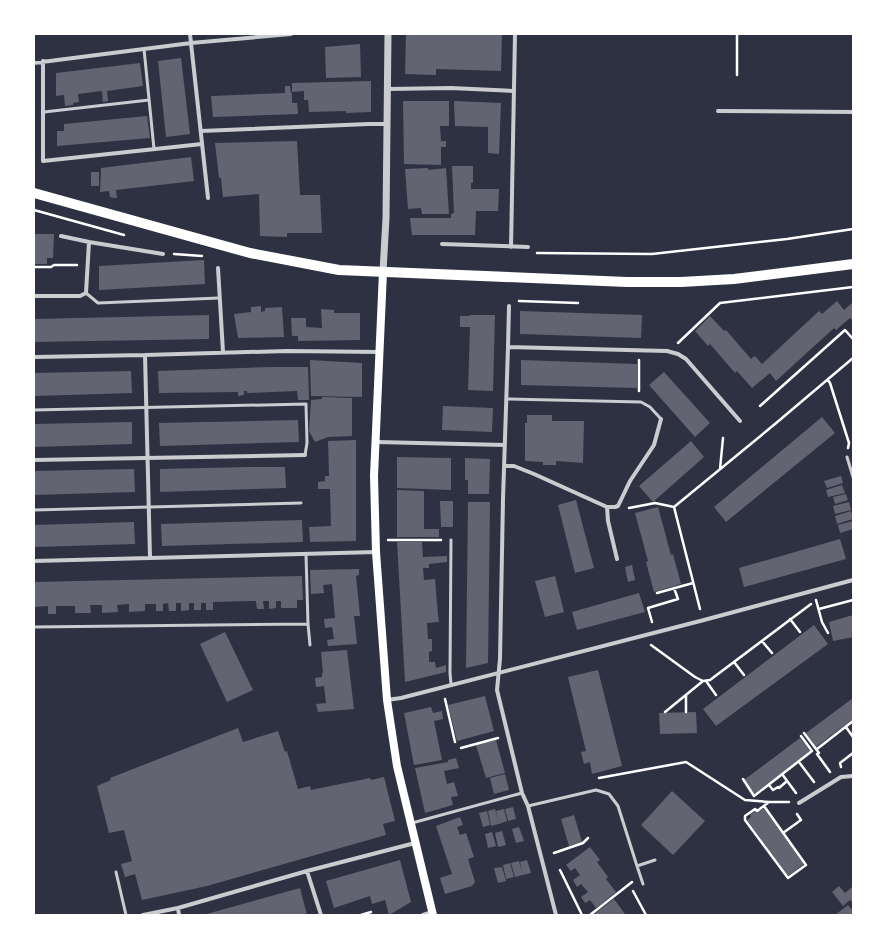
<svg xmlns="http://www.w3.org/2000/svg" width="887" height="949" font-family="'Fira Sans',sans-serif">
<rect width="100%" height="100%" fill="#2d3142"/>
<path fill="#626471" d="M406 34H502L501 71 436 69V75L405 74Z
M360 44 361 77 326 78 325 47Z
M181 58 190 134 166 137 158 61Z
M140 63 143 86 107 91 108 101 103 102 102 91 78 94 79 102 73 103V105L65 106 64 95 56 96V73Z
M371 81V112L346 113V111L309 112 308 100H304V91L292 92V83Z
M285 86H290L291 93H292V103H297L298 114 213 117 211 96 285 93Z
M403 101H449V126H440L441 141H446V147H441V165L404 164Z
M454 101 501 103 499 154 488 153V127L455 126Z
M147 116 150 138 57 146V131H64V124Z
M297 141 300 195H320L322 233H287V237L260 236 259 194 223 197 221 178H219L215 143Z
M191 157 194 181 116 190 117 198H115L110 197 109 191 100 192 101 168Z
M452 166H473V183H471V189H499L498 211H476L475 235H412L410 218H451V214L454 213Z
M428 168V170L446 168 449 214H422L421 208 408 209 405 169Z
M91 172H99V186H91Z
M34 234H54L53 258H47V264H34Z
M204 260 205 284 99 290V266Z
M837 301 844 310 853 302V321L850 318 836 330 834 328 776 381 770 373 752 388 737 371 735 373 710 344 708 346 695 331 710 316 724 331 726 330 751 359 755 356 762 364 819 311 822 314Z
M261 306V312L265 311V308L282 307 284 337 238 338 234 314 251 312V307Z
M321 309 334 310V313H360V340L298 341V336H292L291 318H306V327L322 328Z
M520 311 642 315 641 338 520 334Z
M209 315V339L34 342V319Z
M470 315H495L493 391 468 390 470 327H460V316H470Z
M310 360 362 363V397L311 396Z
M521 360 637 364V388L521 385Z
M271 367H308L309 400H298L297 391 247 393V391H244V395L238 396V392L159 393 158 371Z
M131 371 132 393 34 396V373Z
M664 372 710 423 695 437 649 385Z
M322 397 352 398V436L328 437 315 442 309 431 311 400 322 399Z
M443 406 493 408 492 432 442 430Z
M527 415H552V421H584L583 463 556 461V465H543V462L525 461V423H527Z
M822 417 835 433 726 522 714 507Z
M298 420 299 442 160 446 159 423Z
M132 422V444L34 447V424Z
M356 440V541L310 542 309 527 331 526 330 489H318V482L325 481V476H329L328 441Z
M691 441 704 457 653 502 639 486Z
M397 457 451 458V490L397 488Z
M465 458 490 459 489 494H468V480H465Z
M247 467H285L286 488 160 492V469Z
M134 469 135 492 34 495V471Z
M841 476 843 483 827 488 824 481Z
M842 485 845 493 828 497 826 490Z
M397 490 424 491V529H439V537H397Z
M846 494 848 500 835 504 833 497Z
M576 500 594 568 575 573 558 505Z
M440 501H453V527H441Z
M468 502H490L488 663 466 668Z
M849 502 851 510 835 514 833 506Z
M658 507 671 555 673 554 681 584 654 592 646 562 648 561 635 513Z
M851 511 853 519 837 524 835 516Z
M302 520 303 542 162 546 161 524Z
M853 521V529L840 533 838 525Z
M134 522 135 544 34 547V525Z
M840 539 846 559 744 587 739 568Z
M397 542H422L423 557 447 556V562L429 564V568H423L424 580 435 579 438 615 439 622 427 623 428 639H432V651L429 652V662H435L436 668 446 665V672L405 682Z
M632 565 635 580 628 582 625 567Z
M359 569V575L356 576 360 616H354L357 644 328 646 327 640 334 639 332 627 325 628 324 619 335 618 332 584 323 585 324 593 311 594 310 570Z
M302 576 303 600H297V608H281V601H276V608L269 609V601H263L264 609H257L256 601H251L213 602V610H206V603H201V610H194V603H189V610L181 611V603H176V611H169L168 603 163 604V611H156V604H145V611L129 612V604L117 605 118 612 102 613V605H90L91 613H75V606H56V614H48V606L34 607V582Z
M555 576 564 612 545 617 535 581Z
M639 593 645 612 577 630 572 612Z
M853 615V637L833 641 829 622Z
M814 625 828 644 716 726 703 709Z
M225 632 253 690 227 702 200 644Z
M347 650 354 709 318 712 316 704 326 703 324 686 316 687 315 678 322 677V673H323L321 652Z
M598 670 622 766 592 774 590 762 584 764 581 752 586 751 568 677Z
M485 696 494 731 457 741 448 705Z
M853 698V719L816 747 806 733Z
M431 707 433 713 442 711 443 719 434 721 442 760 414 765 404 713Z
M696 712 697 733 660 734 659 713Z
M238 728 243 742 278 731 285 752 287 751 298 789 310 786 311 790 370 778 371 780 384 777 395 821 383 824 386 835 207 886 142 900 135 874 125 877 121 864 132 861 124 830 109 833 97 786 111 780 110 778Z
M800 738 811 752 754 794 744 780Z
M496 740 505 773 486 778 476 745Z
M456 758 459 768 444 771 447 784 454 782 458 796 451 797 453 805 425 813 415 768 448 762V760Z
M505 774 509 790 494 794 490 778Z
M672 791 705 821 673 855 641 825Z
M513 807 516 819 508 821 505 809Z
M764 808 804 864 788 876 747 820 751 817 750 815 755 811 756 813Z
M495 809 499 824 491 826 488 811Z
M504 809 507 821 499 824 496 811Z
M487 811 490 825 483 827 479 813Z
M574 815 582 842 569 846 561 819Z
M460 817 463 825 457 827 460 835 466 833 474 857 468 859 475 882 472 886 445 894 440 878 452 874 436 826Z
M519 827 524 841 516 843 512 829Z
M502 831 506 845 498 847 495 833Z
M492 832 496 846 488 848 485 834Z
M590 847 600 860 597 862 608 877 606 879 616 892 596 908 590 900 585 903 581 897 588 892 581 884 577 887 573 880 580 875 575 868 571 871 566 865Z
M400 860 411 902 389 915 385 900 372 904 370 896 334 908 326 881Z
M527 860 531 873 523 875 520 862Z
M519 861 523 875 515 877 511 863Z
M510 863 514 877 506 879 503 865Z
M502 867 506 881 498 883 494 868Z
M839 886 845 893 852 887 853 888V903L850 900 843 906 832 892Z
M300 888 307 915H203Z
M614 899 625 914 623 915H593Z
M848 905 853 911V915H835Z"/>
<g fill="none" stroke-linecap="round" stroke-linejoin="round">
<path stroke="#fff" stroke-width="2.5" d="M737 75V34
M34 210 124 235
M537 253 652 254 787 239 853 229
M174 254 202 256
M34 267H51L54 265H77
M519 301 578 303
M678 343 720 303 853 287
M828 380 830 383 849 443 848 448
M639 391V360
M760 406 845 330 853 339
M720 469 723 438
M674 507 700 609
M629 508 655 503 674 507 775 424 853 358
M388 540H441
M657 593 693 583
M816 600 822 622 828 633
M819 609 853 600
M790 619 800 632
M652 622 648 608 678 599 674 588
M762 641 772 653
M651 645 695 677 703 681 710 680 811 604
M734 662 744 675
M706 681 716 695
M686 695V712
M445 699 455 742
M665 712 703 681
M846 727 853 737
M804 733 819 753 817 754 830 772
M461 748 498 738
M817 749 853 721
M799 762 814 782
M841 767 840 763 853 753
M782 774 796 793
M599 778 686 762 745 800 769 802H789
M743 779 754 796 812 751 801 736
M769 785 773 790 778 787 779 788 787 781
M764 806 806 865 788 878 745 820V816L755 809 757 811 769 802
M783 833 801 820 797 814
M554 853 583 843 588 838
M560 870 582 915
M633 891 646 915
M361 915 371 912
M590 915 632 882"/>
<path stroke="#caccd0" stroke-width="3" d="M144 49 154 149
M44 112 149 100
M86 293 98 303 219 298
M507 399 641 402 650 407 661 419
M34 410 306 404 307 443 305 455
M847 457 853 477
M34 510 301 503
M306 555 308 624 310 645
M34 627 308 624
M451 684 450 673 451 540
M528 806 596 790 609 794 618 806 637 866 655 860
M412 823 522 793
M637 866 643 884
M116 872 126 915"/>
<path stroke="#caccd0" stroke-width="4" d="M190 34 208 198
M43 61V161L202 144
M34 63 191 43 291 34
M388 89 451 88 513 91
M718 111 853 112
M201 131 369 124H387
M61 236 89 242 163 254
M442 244 528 247
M511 247 515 34
M218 268 223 352
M34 296H80L86 293 89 242
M509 306 508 347 503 499 500 659 497 690 522 793 528 806 556 915
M508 347 667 351 678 354 686 359 740 421
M145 355 150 557
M34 357 145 355 287 351 379 352
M376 442 505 445
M34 460 305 455
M505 466H514L534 474 607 507H615L618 506 630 481 654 445 661 419
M607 507 608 521 617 559
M34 561 376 552
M387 700 401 698 704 620 853 580
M799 803 841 777 853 776
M307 871 321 915
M178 908 179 915
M143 915 178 908 307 871 415 843
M423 915 432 912"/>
<path stroke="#caccd0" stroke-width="7" d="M383 272 386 218 388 34"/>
<path stroke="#fff" stroke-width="8" d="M383 272 374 476 376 552 387 700 397 766 433 915"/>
<path stroke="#fff" stroke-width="10" d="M34 193 250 253 339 270 627 282H681L734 279 853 264"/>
</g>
<rect width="887" height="949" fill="none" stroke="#ffffff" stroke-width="70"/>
</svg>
